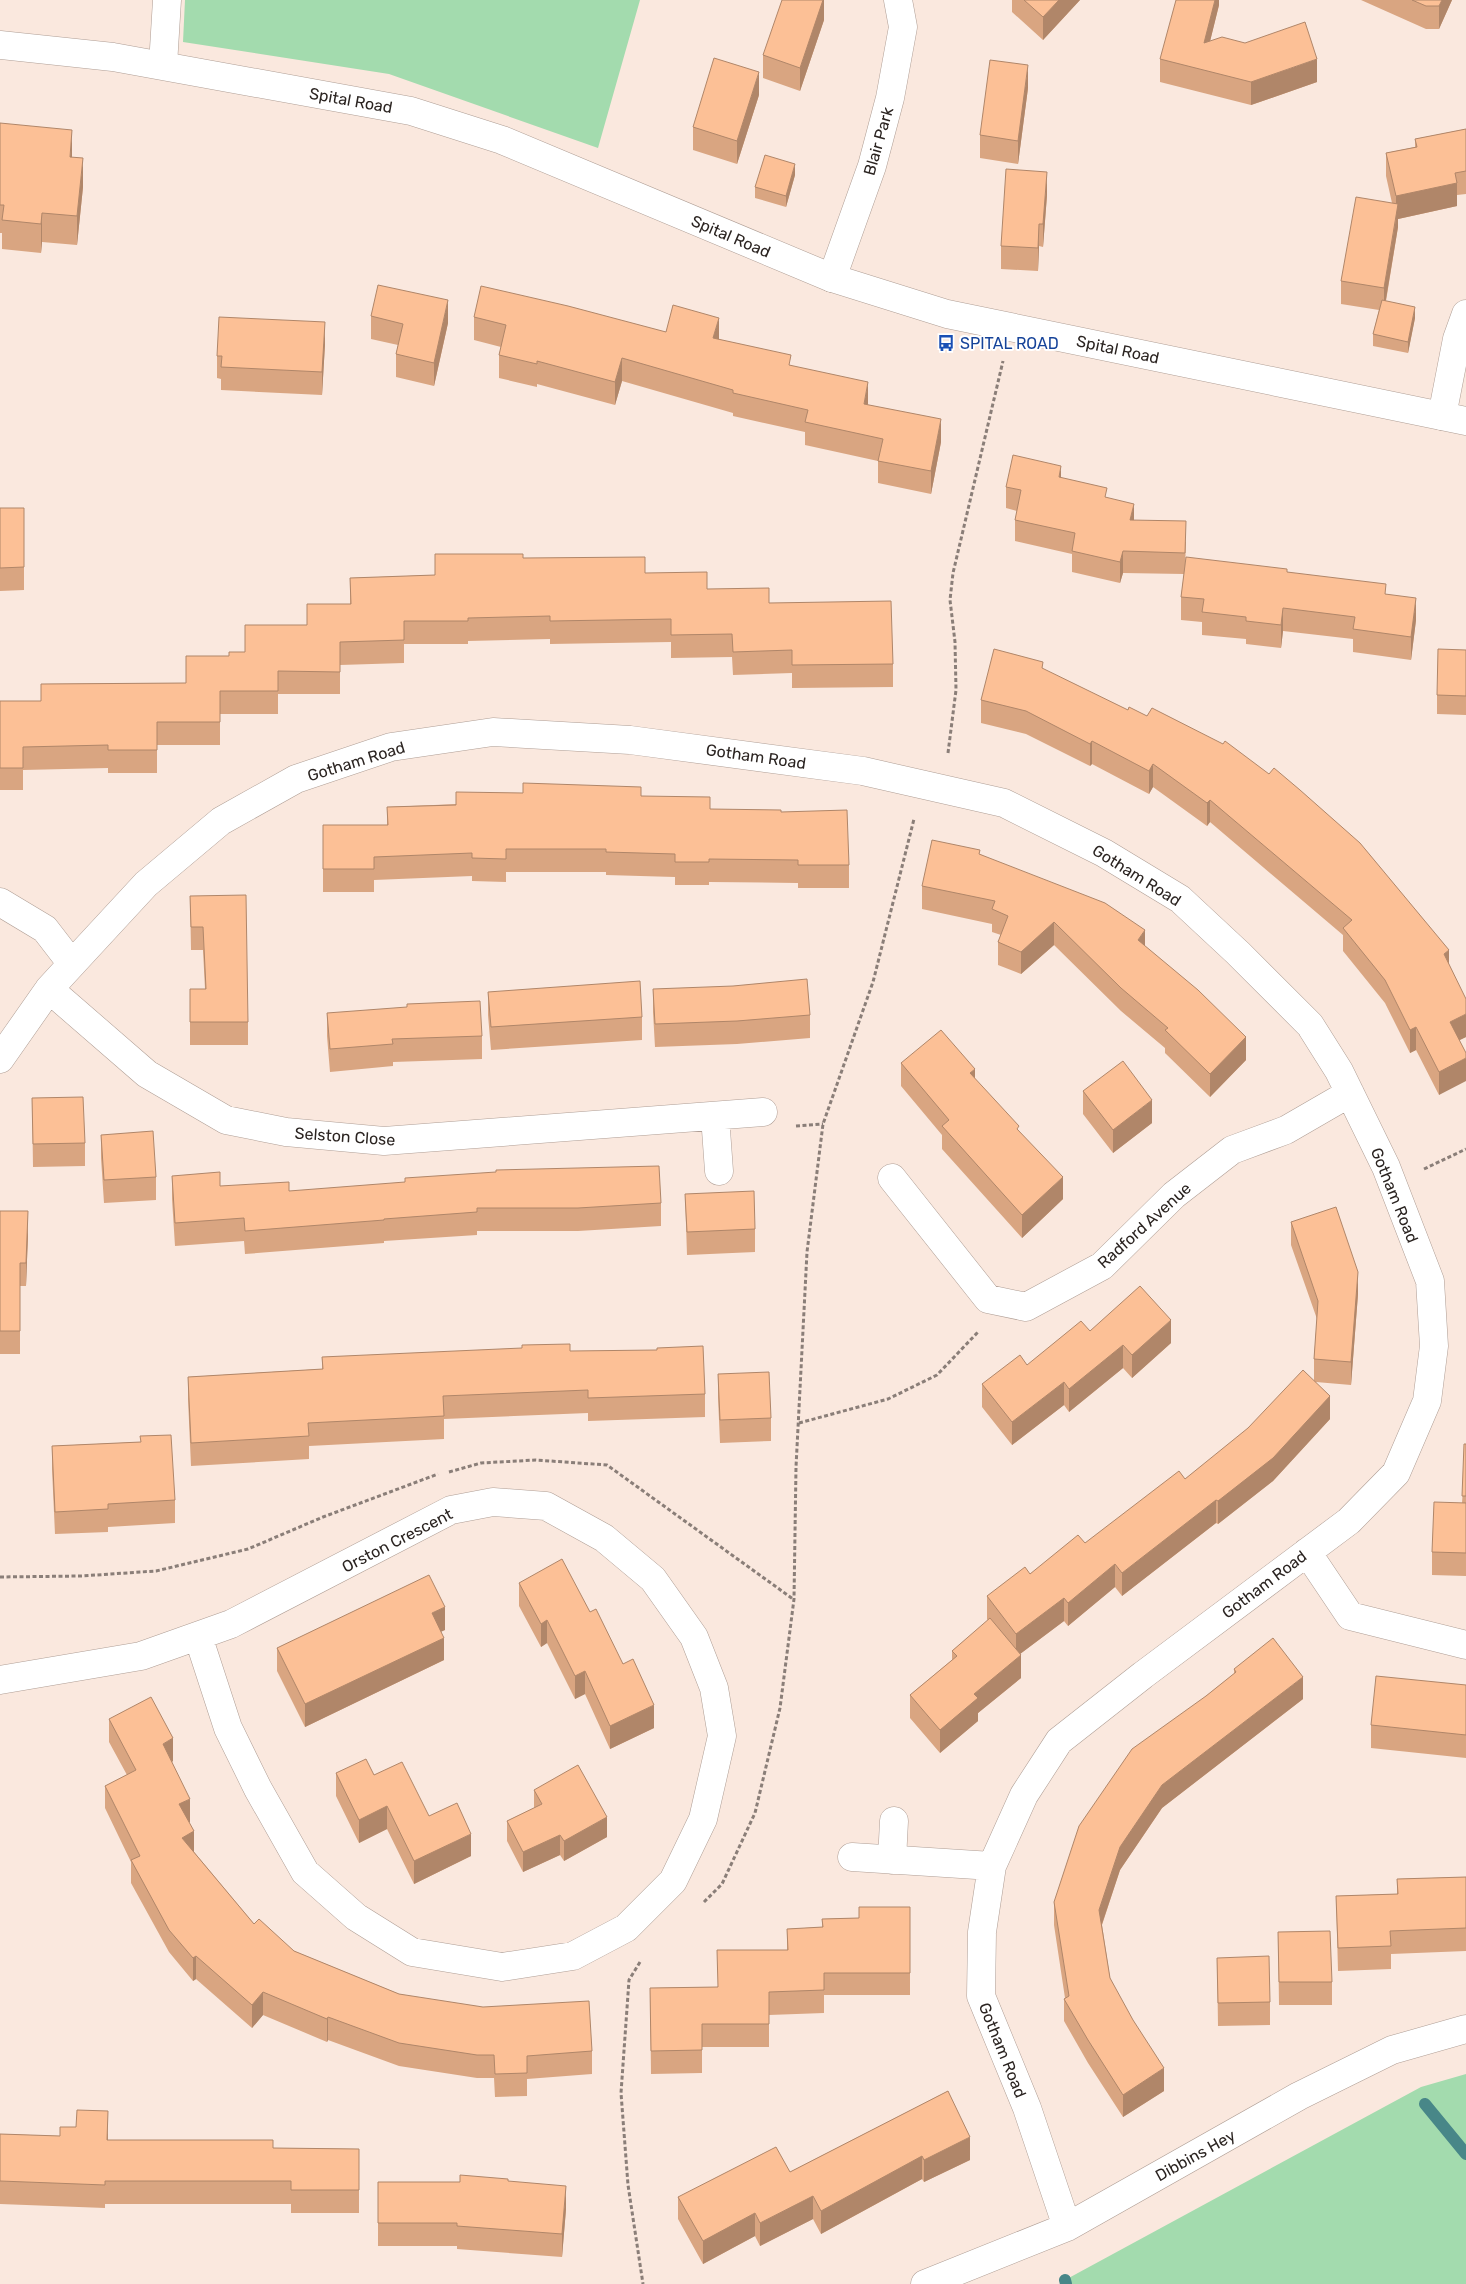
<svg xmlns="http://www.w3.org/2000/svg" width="1466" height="2284" font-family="Rubik,sans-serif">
<rect width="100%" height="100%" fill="#fae8de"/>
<path fill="#a3dbae" d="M185 0H640L598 148 389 74 183 42Z
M1466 2074V2284H1066L1065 2280 1421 2087Z"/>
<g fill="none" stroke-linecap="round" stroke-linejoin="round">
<path stroke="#488788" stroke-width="12" d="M1425 2104 1466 2154
M1065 2280 1066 2284"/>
<g stroke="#af9e95" stroke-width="29">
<path id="street" d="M163 65 167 0
M832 278 872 166 890 98 903 27 898 0
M1442 416 1457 339 1466 314
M0 902 45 929 72 964
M49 989 147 1074 226 1120 286 1132 384 1141 763 1112
M0 1059 49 989 72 964 146 884 221 821 296 779 391 747 493 732 630 740 863 771 1004 803 1104 853 1180 899 1238 953 1310 1025 1339 1071 1386 1167 1430 1281 1434 1346 1427 1401 1396 1473 1349 1521 1143 1675 1059 1741 1024 1795 992 1866 982 1932 981 1996 1027 2108 1067 2227
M715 1116 719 1171
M892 1178 988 1299 1026 1307 1102 1266 1174 1195 1232 1150 1286 1130 1350 1093
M1307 1552 1350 1616 1466 1645
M0 1680 141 1656 231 1624 451 1510 493 1502 546 1506 604 1538 653 1579 694 1637 714 1688 722 1736 703 1819 673 1881 626 1928 573 1956 502 1967 412 1952 356 1917 305 1872 258 1789 228 1728 198 1636
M852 1857 992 1866
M892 1860 894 1821
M925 2284 1067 2227 1299 2096 1392 2050 1466 2029"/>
</g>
<g stroke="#af9e95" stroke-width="29">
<path id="secondary" d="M0 45 113 57 411 111 502 140 832 278 947 314 1466 421"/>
</g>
<path stroke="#8a7e78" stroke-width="3" stroke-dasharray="4 2.5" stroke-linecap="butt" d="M948 753 956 690 955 642 950 600 953 573 1003 361
M796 1126 823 1124
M1424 1169 1466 1149
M799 1423 888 1399 937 1375 978 1332
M449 1472 481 1463 536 1460 607 1465 793 1599
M0 1577 81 1576 156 1571 248 1549 323 1517 438 1474
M704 1902 722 1884 755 1813 780 1708 794 1599 796 1467 807 1252 823 1124 873 982 914 819
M640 1962 629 1980 621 2093 628 2185 643 2284"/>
<use href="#street" stroke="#fff" stroke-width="28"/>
<use href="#secondary" stroke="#fff" stroke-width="28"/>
</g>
<path fill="#d9a581" d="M824 0V20L800 91 763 78V55Z
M1012 0H1080L1043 40 1012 12Z
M1219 0V5L1210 41 1317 82 1251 105 1160 82V59Z
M1361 0H1452L1439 29H1426Z
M1028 88 1018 164 980 158V135Z
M759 95 737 164 693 150V127Z
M0 123 72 157 83 187 77 245 42 242 41 253 2 249V233H0Z
M1466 129V194L1457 195V206L1398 219V227L1386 301 1415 318 1408 353 1373 346V334L1379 310 1341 304V281L1392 203 1386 176V153L1415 147V139Z
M795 175 786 207 755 198V187Z
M1047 195 1043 247 1039 246 1038 271 1001 269V246Z
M371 316 448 323 434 386 396 377V354L398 345 371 339Z
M474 317 666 332 719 339 791 366 941 442 931 494 878 483V461L805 445V432L733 416V413L622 381 615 405 537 384V387L499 378V355L501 347 474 340Z
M325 344 322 395 221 390V379L217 378V356Z
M1061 478 1107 498 1134 520 1186 542 1185 568 1287 572 1386 594 1416 620 1411 660 1353 652V639L1283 631 1281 648 1246 644V639L1202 635V622L1181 620V597L1184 574 1123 573 1120 583 1072 572V554L1015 541V520L1017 511 1006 508V487Z
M0 508H24V590L0 591Z
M523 558 645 573 707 589 769 603 893 664V687L792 688V673L733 675 732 657 671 658V642L550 644V639L468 641V644H404V663L340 665V694H278V714H220V745H157V773H108V768L23 770V790H0V701H41V684L186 683 229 656 245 652 307 625 350 604V578L435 575Z
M1466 650V715L1437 714V695Z
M1043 669 1449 966 1466 1037 1459 1040 1439 1095 1416 1050 1410 1053 1385 1003 1343 951V935L1210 822 1207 826 1153 787 1149 794 1092 764 1090 766 1026 734 981 723V700Z
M641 796 710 809 781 812 849 865V888H798V883L709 882V885H675V877L606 875V872H506V882L472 881V876L374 880V892H323V825H387V807Z
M980 854 1145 946 1246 1060 1210 1097 1165 1053V1048L1121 1011 1054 945 1021 974 998 965V942L1001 935 992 932V924L922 909V886Z
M190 896 248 1022V1045H190V989H205L203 950H191Z
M653 989 810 1015V1038L737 1044 655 1047 653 1012Z
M488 992 642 1017V1040L491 1050 488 1015Z
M327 1013 482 1036V1059L393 1062V1066L330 1072 327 1036Z
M901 1063 975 1079 1019 1131 1063 1199 1022 1238 942 1149V1135L901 1086Z
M1083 1091 1152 1123 1113 1153 1083 1114Z
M32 1098 85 1143V1166L33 1167Z
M101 1135 156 1177V1200L104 1203 101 1158Z
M172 1176 220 1186 289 1191 661 1203V1226L578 1231H477V1235L384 1241V1243L245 1254 244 1241 175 1246 172 1199Z
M685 1194 755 1229V1252L687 1255Z
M0 1211 28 1234 26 1286H20V1354H0Z
M1291 1222 1358 1294 1351 1385 1316 1382 1330 1419 1273 1481 1218 1524 1216 1523 1122 1596 1115 1587 1068 1626 1064 1621 1020 1654 1021 1678 978 1713V1721L940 1753 910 1718V1695L952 1660V1651L988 1621 987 1619V1596L1030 1574 1085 1543 1185 1479 1314 1380V1359L1317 1319 1291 1245Z
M1090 1331 1171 1343 1132 1378 1123 1368 1069 1412 1064 1405 1012 1445 982 1407V1384L1027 1365Z
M570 1351 705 1394V1417L588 1421V1413L444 1419V1439L309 1446V1459L191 1466 188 1399V1377L322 1369V1357Z
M718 1374 771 1418V1441L720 1443 718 1397Z
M140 1442 175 1500V1523L108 1527V1532L55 1534 52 1469V1446Z
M1466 1444V1576L1432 1575V1552L1462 1503Z
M519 1583 590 1612 623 1664 654 1728 610 1749 585 1694 575 1699 547 1643 541 1647 519 1606Z
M445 1630 441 1631 444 1660 305 1727 277 1671V1648Z
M1234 1669 1303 1699 1162 1808 1120 1870 1102 1925 1110 1978 1164 2091 1123 2117 1088 2063 1064 2021V1999L1065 1998 1054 1925V1902L1206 1696 1234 1674Z
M1466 1685V1758L1371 1748V1725Z
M109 1719 173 1761 172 1762 190 1822 189 1823 194 1852 254 1924 294 1951 399 1994 592 2051V2074L527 2079V2096L495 2097 494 2078H477L399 2066 328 2040 327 2042 263 2015 252 2028 196 1979 193 1981 169 1952 131 1883V1862L105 1808V1786L127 1775 109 1742Z
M336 1773 374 1775 471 1856 414 1884 387 1829 359 1843 336 1796Z
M534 1790 607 1837 564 1861 560 1855 523 1872 507 1841V1821L534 1808Z
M1466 1877V1951L1391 1954V1969L1338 1971 1336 1896 1397 1894V1879Z
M910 1907V1995H824V2013L769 2015V2047H702V2073L651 2074 650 1988 717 1987 787 1950V1929L822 1927V1919L859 1918Z
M1278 1932 1332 1982V2005H1279Z
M1217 1958 1270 2002V2025L1218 2026Z
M948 2091 970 2160 924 2182 922 2179 821 2234 813 2219 760 2246 755 2236 703 2264 678 2219V2197L790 2172Z
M0 2134 60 2136 108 2134V2140L273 2148 359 2149V2213H291V2204H105V2208L0 2204Z
M508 2181 566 2209 562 2257 457 2249V2246H378V2182H460Z"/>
<path fill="#b08669" d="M823 0H824V20L800 91V68Z
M1059 0H1080L1043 40V17Z
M1215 0H1219V5L1204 66V43Z
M1442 0H1452L1439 29V6Z
M1317 59V82L1251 105V82Z
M1028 65V88L1018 164V141Z
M759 72V95L737 164V141Z
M72 130V159L70 157Z
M83 158V187L77 245V216Z
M795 164V175L786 207V196Z
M1047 172V195L1043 247V224Z
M1457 183V206L1398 219V227L1384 311V288L1396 219V196Z
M42 213V242L41 253V224Z
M1039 224V246L1038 271V248Z
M448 300V323L434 386V363Z
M1415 307V318L1408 353V342Z
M719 318V341L713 338Z
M325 322V344L322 395V372Z
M622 358V381L615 405V382Z
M868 382V405L864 404Z
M941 419V442L931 494V471Z
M1061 466V487L1059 477Z
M1134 504V525L1130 520Z
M1123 551V573L1120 583V562Z
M1416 598V620L1411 660V637Z
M1283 608V631L1281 648V625Z
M1092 741V764L1090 766V744Z
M1153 764V787L1149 794V771Z
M1210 800V822L1207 826V803Z
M1054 922V945L1021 974V952Z
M1145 930V953L1138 940Z
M1449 950V973L1444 954Z
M1466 1014V1037L1450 1045V1022Z
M1416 1027V1050L1410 1053V1030Z
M1246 1037V1060L1210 1097V1074Z
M1466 1058V1081L1439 1095V1072Z
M975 1069V1092L970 1073Z
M1152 1100V1123L1113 1153V1130Z
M1063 1177V1199L1022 1238V1215Z
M28 1211V1234L26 1286V1263Z
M1358 1272V1294L1351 1385V1362Z
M1171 1320V1343L1132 1378V1355Z
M1123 1345V1368L1069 1412V1389Z
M1064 1382V1405L1012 1445V1422Z
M1330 1396V1419L1273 1481 1218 1524V1501Z
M1216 1500V1523L1122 1596V1573Z
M1115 1564V1587L1068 1626V1603Z
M1064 1598V1621L1016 1657V1634Z
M445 1607V1630L432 1636V1613Z
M547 1620V1643L541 1647V1624Z
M444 1638V1660L305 1727V1704Z
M1021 1655V1678L978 1713V1721L940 1753V1730L974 1694Z
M585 1671V1694L575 1699V1676Z
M1303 1677V1699L1162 1808 1120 1870 1099 1933V1910L1120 1847 1162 1785Z
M654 1705V1728L610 1749V1726Z
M173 1738V1761L163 1767V1744Z
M190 1799V1822L179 1827V1804Z
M387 1806V1829L359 1843V1820Z
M607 1817V1837L564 1861V1841Z
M194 1831V1854L182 1838Z
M471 1834V1856L414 1884V1861Z
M560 1835V1855L523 1872V1852Z
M196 1956V1979L193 1981V1958Z
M263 1992V2015L252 2028V2005Z
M328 2017V2040L327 2042V2019Z
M1164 2068V2091L1123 2117V2095Z
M108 2111V2134L107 2163V2140Z
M970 2137V2160L924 2182V2160Z
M922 2156V2179L821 2234V2211Z
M566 2186V2209L562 2257V2234Z
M813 2196V2219L760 2246V2223Z
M755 2213V2236L703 2264V2241Z"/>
<path fill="#fcc096" stroke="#b08669" d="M782 0H823L800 68 763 55Z
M1024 0H1059L1043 17Z
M1176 0H1215L1204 43 1222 37 1245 43 1305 22 1317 59 1251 82 1160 59Z
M1412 0H1442L1439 6H1426Z
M714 58 759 72 737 141 693 127Z
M990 60 1028 65 1018 141 980 135Z
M0 123 72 130 70 157 83 158 77 216 42 213 41 224 2 220 4 205H0Z
M1466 129V171L1455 173 1457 183 1396 196 1386 153 1417 147 1415 139Z
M765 155 795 164 786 196 755 187Z
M1006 169 1047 172 1043 224H1039L1038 248 1001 246Z
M1356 197 1398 204 1384 288 1341 281Z
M378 285 448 300 434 363 396 354 403 324 371 316Z
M481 286 568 306 666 332 673 305 719 318 713 338 791 355 789 365 868 382 864 404 941 419 931 471 878 461 883 439 805 422 808 410 733 393V390L622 358 615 382 537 361V364L499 355 506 325 474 317Z
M1382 300 1415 307 1408 342 1373 334Z
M219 317 325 322 322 372 221 367 222 356H217Z
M1013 455 1061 466 1059 477 1107 488 1105 497 1134 504 1130 520 1186 521 1185 553 1123 551 1120 562 1072 551 1075 533 1015 520 1021 490 1006 487Z
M0 508H24V567L0 568Z
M435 554H523V558L645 557V573L707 572V589L769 588V603L891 601 893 664 792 665V650L733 652 732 634 671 635V619L550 621V616L468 618V621H404V640L340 642V672L278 671V691H220V722H157V750H108V745L23 747V768H0V701H41V684L186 683V656H229V652H245V625H307V604H351L350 578 435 575Z
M1186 557 1287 569V572L1386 584 1385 594 1416 598 1411 637 1353 629 1355 617 1283 608 1281 625 1246 621V617L1202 612 1204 599 1181 597Z
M994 649 1043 662 1042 668 1128 710 1129 707 1147 716 1152 708 1223 744 1225 741 1269 774 1274 768 1300 790 1360 843 1449 950 1444 954 1466 999V1014L1450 1022 1466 1053V1058L1439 1072 1416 1027 1410 1030 1385 980 1343 928 1352 920 1210 800 1207 803 1153 764 1149 771 1092 741 1090 744 1026 711 981 700Z
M1438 649 1466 650V696L1437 695Z
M523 783 641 787V796L710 797V809L781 810V812L847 810 849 865H798V860L709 859V862H675V854L606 852V849H506V859L472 858V853L374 857V869H323V825H388L387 807 456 805V792L523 793Z
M932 840 980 850 979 854 1105 903 1145 930 1138 940 1198 990 1246 1037 1210 1074 1165 1030 1168 1028 1121 988 1054 922 1021 952 998 942 1008 916 992 909 995 901 922 886Z
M246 895 248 1022H190V989H206L203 927H191L190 896Z
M807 979 810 1015 737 1021 655 1024 653 989 733 986Z
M640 981 642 1017 491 1027 488 992Z
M480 1001 482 1036 392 1039 393 1044 330 1049 327 1013 407 1007V1004Z
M941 1030 975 1069 970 1073 1019 1126 1017 1129 1063 1177 1022 1215 942 1126 949 1120 901 1063Z
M1123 1061 1152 1100 1113 1130 1083 1091Z
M83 1097 85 1143 33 1144 32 1098Z
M153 1131 156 1177 104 1180 101 1135Z
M659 1166 661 1203 578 1208H477V1212L384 1219V1220L245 1231 244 1218 175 1223 172 1176 220 1172V1186L289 1182V1191L405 1182V1178L496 1172V1170Z
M754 1191 755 1229 687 1232 685 1194Z
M1336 1207 1358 1272 1351 1362 1314 1359 1318 1301 1291 1222Z
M0 1211H28L26 1263H20V1331H0Z
M1140 1286 1171 1320 1132 1355 1123 1345 1069 1389 1064 1382 1012 1422 982 1384 1020 1355 1027 1365 1081 1321 1090 1331Z
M570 1344V1351L657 1350V1348L703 1346 705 1394 588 1398V1390L443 1396 444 1416 308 1423 309 1436 191 1443 188 1377 323 1369 322 1357 522 1348V1345Z
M1303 1370 1330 1396 1273 1458 1218 1501 1216 1500 1122 1573 1115 1564 1068 1603 1064 1598 1016 1634 987 1596 1025 1567 1030 1574 1078 1535 1085 1543 1179 1471 1185 1479 1248 1428Z
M769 1372 771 1418 720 1420 718 1374Z
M171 1435 175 1500 108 1504V1509L55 1512 52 1446 141 1442 140 1436Z
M1464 1444H1466V1496H1462Z
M1434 1502 1466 1503V1553L1432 1552Z
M562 1559 590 1612 596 1609 623 1664 633 1659 654 1705 610 1726 585 1671 575 1676 547 1620 541 1624 519 1583Z
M429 1575 445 1607 432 1613 444 1638 305 1704 277 1648Z
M990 1618 1021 1655 974 1694 978 1698 940 1730 910 1695 957 1656 952 1651Z
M1273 1638 1303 1677 1162 1785 1120 1847 1099 1910 1110 1978 1133 2020 1164 2068 1123 2095 1088 2040 1064 1999 1069 1996 1054 1902 1079 1826 1132 1749 1206 1696 1236 1672 1234 1669Z
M1376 1676 1466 1685V1735L1371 1725Z
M151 1697 173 1738 163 1744 190 1799 179 1804 194 1831 182 1838 254 1924 259 1919 294 1951 399 1994 483 2007 589 2001 592 2051 527 2056V2073L495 2074 494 2055H477L399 2043 328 2017 327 2019 263 1992 252 2005 196 1956 193 1958 169 1930 131 1860 140 1856 105 1786 136 1770 109 1719Z
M366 1759 374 1775 402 1762 429 1816 457 1803 471 1834 414 1861 387 1806 359 1820 336 1773Z
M578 1765 607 1817 564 1841 560 1835 523 1852 507 1821 542 1804 534 1790Z
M1466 1877V1928L1390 1931 1391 1946 1338 1948 1336 1896 1398 1894 1397 1879Z
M859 1907H910V1973H824V1990L769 1992V2024H702V2050L651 2051 650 1988 718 1987 717 1950H788L787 1929 823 1927 822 1919 859 1918Z
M1330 1931 1332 1982H1279L1278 1932Z
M1269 1956 1270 2002 1218 2003 1217 1958Z
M948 2091 970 2137 924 2160 922 2156 821 2211 813 2196 760 2223 755 2213 703 2241 678 2197 776 2147 790 2172Z
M77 2110 108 2111 107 2140H273V2148L359 2149V2190H291V2181H105V2185L0 2181V2134L60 2136V2127H76Z
M460 2175 508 2179V2181L566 2186 562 2234 457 2226V2223H378V2182H460Z"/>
<defs>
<g id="bus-bare" transform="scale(1.35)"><path d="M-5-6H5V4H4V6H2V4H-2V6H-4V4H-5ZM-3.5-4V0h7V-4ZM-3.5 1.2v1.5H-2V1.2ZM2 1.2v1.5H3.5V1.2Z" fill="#1a4fb4" stroke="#fff" stroke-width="2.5" paint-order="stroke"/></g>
</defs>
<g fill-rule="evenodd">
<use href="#bus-bare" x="946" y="343"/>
</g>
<g text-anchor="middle" stroke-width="4" stroke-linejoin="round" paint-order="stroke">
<g font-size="16" fill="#2b2421" stroke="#fff">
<text transform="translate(351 100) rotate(10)" y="6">Spital Road</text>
<text transform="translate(878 141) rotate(-74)" y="6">Blair Park</text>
<text transform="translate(731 236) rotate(23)" y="6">Spital Road</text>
<text transform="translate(1118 349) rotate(12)" y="6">Spital Road</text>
<text transform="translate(756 756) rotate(8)" y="6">Gotham Road</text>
<text transform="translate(356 761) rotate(-17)" y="6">Gotham Road</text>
<text transform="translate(1137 875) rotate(32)" y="6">Gotham Road</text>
<text transform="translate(345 1136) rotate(4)" y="6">Selston Close</text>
<text transform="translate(1395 1195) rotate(68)" y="6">Gotham Road</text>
<text transform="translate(1144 1225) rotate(-42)" y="6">Radford Avenue</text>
<text transform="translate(397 1540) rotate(-27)" y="6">Orston Crescent</text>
<text transform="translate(1264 1584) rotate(-37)" y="6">Gotham Road</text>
<text transform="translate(1003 2050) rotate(68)" y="6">Gotham Road</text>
<text transform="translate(1195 2155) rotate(-29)" y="6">Dibbins Hey</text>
</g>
<g font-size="16" fill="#164399" stroke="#fff" text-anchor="start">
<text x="960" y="349">SPITAL ROAD</text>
</g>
</g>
</svg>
